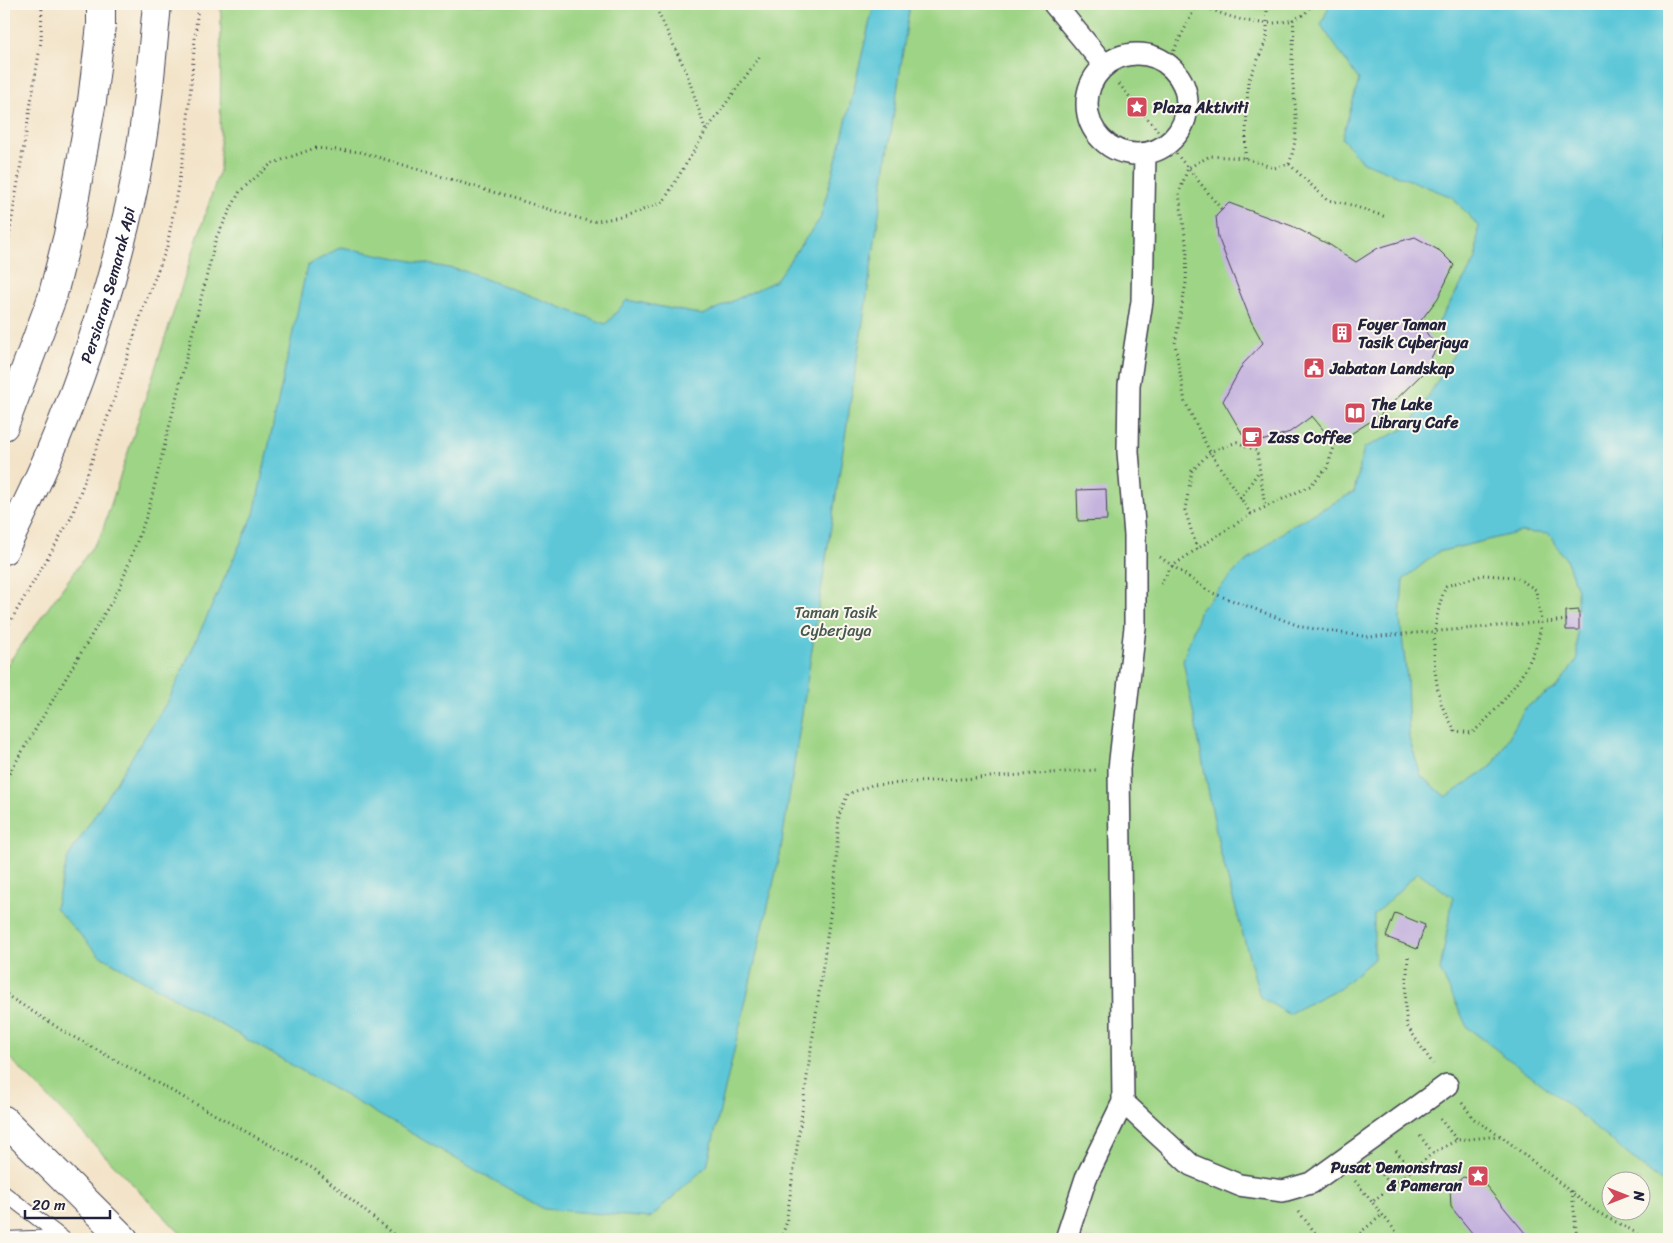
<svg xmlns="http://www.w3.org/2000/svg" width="1673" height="1243" font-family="Sriracha,sans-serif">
<rect width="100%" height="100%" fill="#fbf7ec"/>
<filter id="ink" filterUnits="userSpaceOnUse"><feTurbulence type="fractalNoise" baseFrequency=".02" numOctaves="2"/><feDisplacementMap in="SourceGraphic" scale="10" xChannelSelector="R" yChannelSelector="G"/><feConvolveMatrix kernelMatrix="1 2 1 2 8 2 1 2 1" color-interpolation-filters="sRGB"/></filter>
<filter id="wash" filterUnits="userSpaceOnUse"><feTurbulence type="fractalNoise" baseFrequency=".0096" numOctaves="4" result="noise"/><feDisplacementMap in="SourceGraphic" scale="20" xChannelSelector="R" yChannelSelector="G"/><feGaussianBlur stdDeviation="1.12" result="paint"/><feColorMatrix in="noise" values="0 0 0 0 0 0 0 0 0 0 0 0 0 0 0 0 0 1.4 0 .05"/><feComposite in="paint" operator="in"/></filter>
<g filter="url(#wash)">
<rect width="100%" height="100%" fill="#f3e4c9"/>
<path fill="#9ed485" stroke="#607b60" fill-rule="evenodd" d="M221 4H1669V1239H186L4 1052V669L101 535 220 169ZM1610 1180H1640V1210H1610Z"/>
<path fill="#5dc7d8" stroke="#40748a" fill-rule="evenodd" d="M874 4H910L866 302 780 855 707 1166 650 1218 544 1209 99 955 55 908 68 857 169 699 254 514 307 266 341 247 464 271 606 324 627 300 703 315 775 281 820 219 843 134Z
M1330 4H1669V1185L1660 1181 1572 1108 1467 1027 1440 970 1453 898 1418 872 1374 915V959L1341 987 1288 1014 1260 997 1220 851 1183 660 1200 610 1238 568 1291 526 1354 492 1364 448 1410 426 1454 354 1437 325 1476 259 1478 226 1452 197 1361 161 1342 138 1359 80 1321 25ZM1521 532 1549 534 1567 561 1577 590V660L1557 687 1526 707 1493 765 1446 797 1421 776 1409 738 1407 678 1400 619 1403 580 1438 552Z"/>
<g id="blocks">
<path fill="#c5b3de" d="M1229 203 1292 226 1330 245 1356 262 1378 248 1415 237 1440 251 1454 265 1438 298 1419 323 1437 347 1422 374 1379 416 1335 444 1312 416 1290 432 1249 445 1223 401 1243 364 1263 343 1251 321 1218 237 1216 216Z
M1106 489 1107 520 1078 521 1077 490Z
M1579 610V630H1566V611Z
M1395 913 1425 925 1417 949 1386 937Z
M1463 1177 1482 1181 1530 1239H1477L1451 1207 1450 1188Z"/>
</g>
</g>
<g filter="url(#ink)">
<use href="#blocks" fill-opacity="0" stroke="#413f50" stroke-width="1"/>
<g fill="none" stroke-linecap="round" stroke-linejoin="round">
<g stroke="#413f50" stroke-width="16">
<path id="service" d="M4 1193 64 1239
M4 1239 61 1237"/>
</g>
<g stroke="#413f50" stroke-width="24">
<path id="pedestrian" d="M1054 4 1105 66
M1087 104a50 50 0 1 1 100 0a50 50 0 1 1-100 0Z
M1123 1102 1191 1165 1239 1185 1283 1191 1311 1183 1447 1085
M1066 1239 1086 1178 1123 1102 1119 769 1135 627V535L1128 452 1129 385 1142 301 1145 154"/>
</g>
<g stroke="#413f50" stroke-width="30">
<path id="minor" d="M4 1120 124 1239"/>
</g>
<g stroke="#413f50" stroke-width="30">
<g id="secondary">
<path d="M4 426 52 298 68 235 92 101 101 25V4"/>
<path id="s1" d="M4 550C62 438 105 319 132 195 146 132 151 68 157 4"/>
</g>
</g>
<path stroke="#413f50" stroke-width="3" stroke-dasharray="1 4" stroke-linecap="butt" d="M654 4 686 71 706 131
M1197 4C1230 17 1257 29 1293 20
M1167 64 1197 4
M1119 84 1158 131
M1170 146 1222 210
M1245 158 1248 82 1267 39V4
M1289 164C1303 125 1292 101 1292 63 1292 48 1295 34 1293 20L1305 14 1312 4
M4 267 41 41 42 4
M1240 499 1259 471
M1251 514 1210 452 1185 402 1175 344 1186 283 1187 250 1179 193 1188 168 1210 156 1245 158 1274 168 1289 164 1327 200 1348 204 1386 217
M1197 549 1185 510 1192 471 1210 452 1237 442 1257 451 1265 507
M1160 557 1210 592 1302 627 1369 637 1569 620
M1483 575 1516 577 1536 590C1537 600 1540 611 1541 621 1541 659 1500 709 1472 733L1455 731C1451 722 1444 712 1441 703 1431 664 1431 623 1446 586Z
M1161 584 1171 567 1197 549 1251 514 1310 486 1327 468 1335 444
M4 632 71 518 113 402 143 308 167 247 186 141 198 4
M4 782 119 589 148 512 216 238 240 191 271 164 315 148 361 152 591 222 627 216 663 202 706 131 761 55
M1408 957 1405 1006 1407 1026 1433 1064
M4 990 8 996 68 1034 314 1169 399 1239
M1462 1103 1474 1119 1501 1136 1595 1211 1648 1239
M1440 1119 1457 1140
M1420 1136 1433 1153
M1396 1151 1412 1170
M1376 1167 1392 1186
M1355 1181 1372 1202
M1572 1191 1577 1239
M1299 1212 1320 1239
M781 1239 786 1224 835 881 839 815 848 794 872 785 1096 770
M996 1239H1018
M1352 1239 1382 1215
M1402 1239 1372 1202 1433 1153 1457 1140 1500 1136"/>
<use href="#service" stroke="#fff" stroke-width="14"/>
<use href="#pedestrian" stroke="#fff" stroke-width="21"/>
<use href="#minor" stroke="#fff" stroke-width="28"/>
<use href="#secondary" stroke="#fff" stroke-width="28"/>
</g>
</g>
<defs>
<g id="sight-square" transform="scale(1.125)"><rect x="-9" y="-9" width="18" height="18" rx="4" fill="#d1495b" stroke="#fbf7ec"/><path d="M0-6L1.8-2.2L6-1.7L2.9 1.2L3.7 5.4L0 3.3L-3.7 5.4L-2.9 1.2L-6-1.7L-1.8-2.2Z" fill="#fff"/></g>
<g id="building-square" transform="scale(1.125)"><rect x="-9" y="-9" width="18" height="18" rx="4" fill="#d1495b" stroke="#fbf7ec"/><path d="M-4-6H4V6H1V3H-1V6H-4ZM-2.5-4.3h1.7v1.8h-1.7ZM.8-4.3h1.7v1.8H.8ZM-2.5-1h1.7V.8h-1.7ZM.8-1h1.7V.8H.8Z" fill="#fff"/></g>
<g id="civic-square" transform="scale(1.125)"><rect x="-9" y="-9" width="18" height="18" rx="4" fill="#d1495b" stroke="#fbf7ec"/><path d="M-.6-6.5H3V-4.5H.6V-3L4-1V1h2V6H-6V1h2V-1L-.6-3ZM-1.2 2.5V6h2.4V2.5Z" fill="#fff"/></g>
<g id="library-square" transform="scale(1.125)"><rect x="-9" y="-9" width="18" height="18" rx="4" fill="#d1495b" stroke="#fbf7ec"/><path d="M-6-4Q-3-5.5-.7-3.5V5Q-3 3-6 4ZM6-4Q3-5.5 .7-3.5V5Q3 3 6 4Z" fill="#fff"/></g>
<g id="cafe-square" transform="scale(1.125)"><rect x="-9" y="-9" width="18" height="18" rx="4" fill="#d1495b" stroke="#fbf7ec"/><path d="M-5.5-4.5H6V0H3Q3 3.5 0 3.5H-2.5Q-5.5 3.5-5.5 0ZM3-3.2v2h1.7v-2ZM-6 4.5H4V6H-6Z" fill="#fff"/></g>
</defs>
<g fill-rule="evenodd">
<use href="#sight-square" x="1137" y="107"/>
<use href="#building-square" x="1342" y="333"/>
<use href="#civic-square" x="1314" y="368"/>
<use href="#library-square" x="1355" y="413"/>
<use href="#cafe-square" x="1252" y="437"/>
<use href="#sight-square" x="1478" y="1176"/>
</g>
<g text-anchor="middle" stroke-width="4" stroke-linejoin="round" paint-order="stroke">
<g font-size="16" font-weight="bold" fill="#22223b" stroke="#fbf7ec" text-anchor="start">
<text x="1153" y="113">Plaza Aktiviti</text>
<text x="1358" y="330">Foyer Taman<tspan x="1358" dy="18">Tasik Cyberjaya</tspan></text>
<text x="1330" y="374">Jabatan Landskap</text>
<text x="1371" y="410">The Lake<tspan x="1371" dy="18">Library Cafe</tspan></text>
<text x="1268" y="443">Zass Coffee</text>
<text x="1462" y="1173" text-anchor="end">Pusat Demonstrasi<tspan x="1462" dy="18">&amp; Pameran</tspan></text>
</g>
<g font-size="16" fill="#22223b" stroke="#fbf7ec">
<text dy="6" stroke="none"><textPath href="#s1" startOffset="285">Persiaran Semarak Api</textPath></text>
</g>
<g font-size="16" fill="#475751" stroke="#fbf7ec">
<text x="836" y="618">Taman Tasik<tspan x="836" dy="18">Cyberjaya</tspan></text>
</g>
</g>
<rect width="1673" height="1243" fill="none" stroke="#fbf7ec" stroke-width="20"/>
<g transform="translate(1626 1196) rotate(90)"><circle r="24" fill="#fbf7ec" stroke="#a4a2a5"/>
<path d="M0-4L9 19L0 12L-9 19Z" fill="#d1495b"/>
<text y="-8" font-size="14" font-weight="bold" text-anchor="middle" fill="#22223b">N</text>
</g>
<path d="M25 1210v8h85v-8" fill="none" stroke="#22223b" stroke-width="2.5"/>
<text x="32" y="1210" font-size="15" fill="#22223b" stroke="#fbf7ec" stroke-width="4" paint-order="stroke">20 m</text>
</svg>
